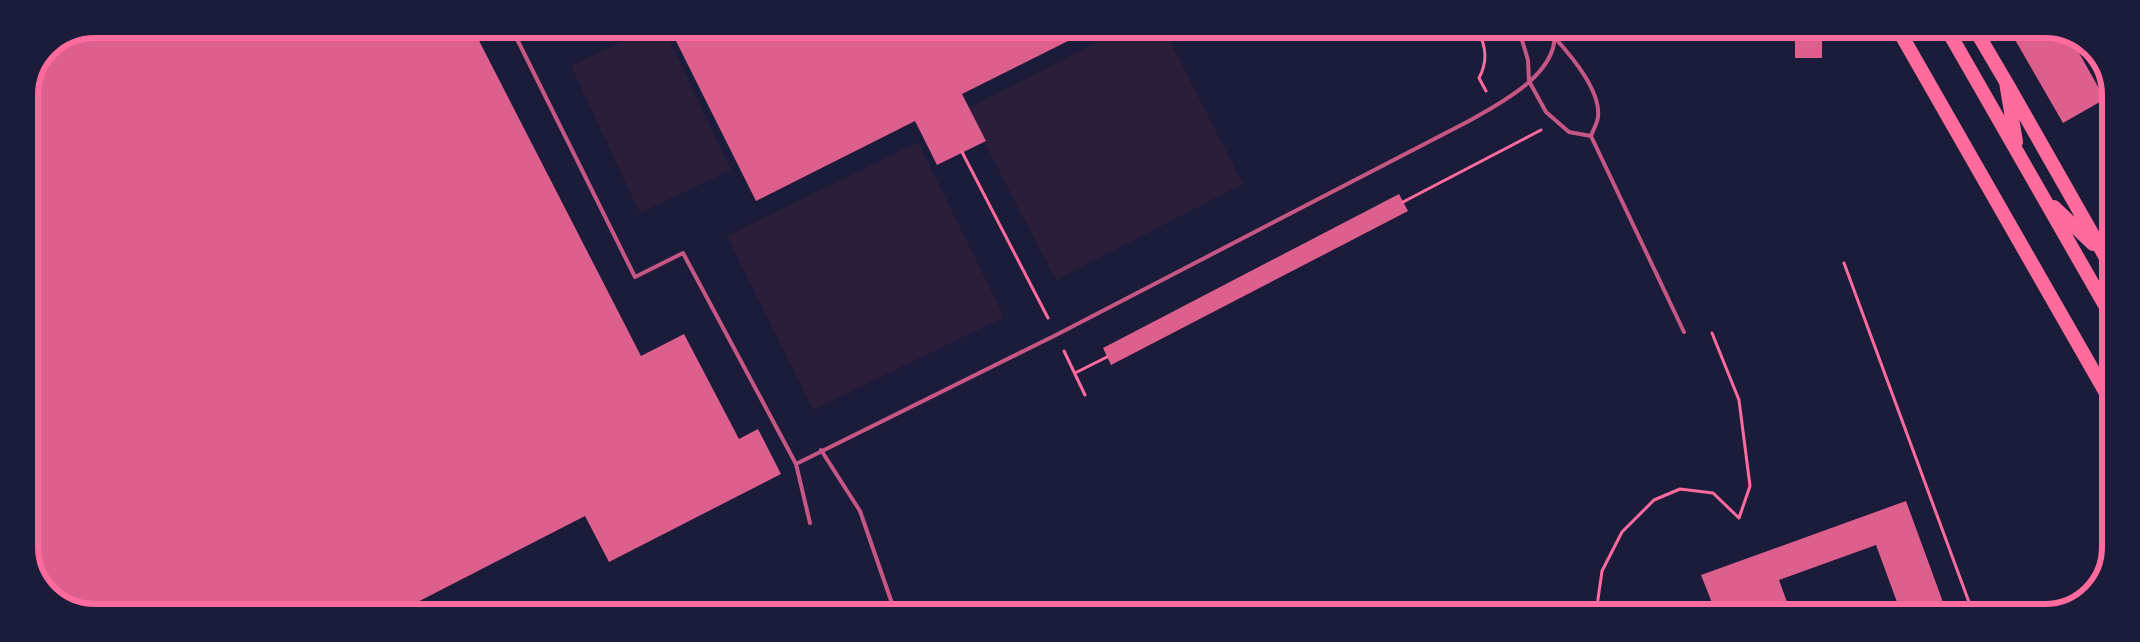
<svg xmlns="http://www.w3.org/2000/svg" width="2140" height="642" font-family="Cabin,sans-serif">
<rect width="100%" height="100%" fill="#1b1b3a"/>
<path fill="#2a1e3b" d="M648 29H664L731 170 640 213 571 66Z
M1121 30H1164L1243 184 1056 280 967 109Z
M918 142 1004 317 813 410 727 236Z"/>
<path fill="#dd5f8e" d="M94 29H473L641 356 684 334 739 439 758 429 781 474 609 562 585 516 400 611H78L45 591 29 552V94L48 48Z
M670 29 1090 30 962 94 986 141 937 165 915 121 756 201Z
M2010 31H2062L2069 35 2105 99 2063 123Z
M1795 33H1822V58H1795Z
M1399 194 1408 211 1111 365 1103 348Z
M1906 501 1947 613H1901L1876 545 1779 580 1791 613H1716L1701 575Z"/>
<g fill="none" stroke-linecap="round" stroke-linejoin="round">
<path stroke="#ff6b9d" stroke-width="3" d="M1478 30C1486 47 1488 61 1479 78L1486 91
M962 152 1048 318
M1403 202 1541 130
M1844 263 1973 613
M1064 351 1085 395
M1075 373 1107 357
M1596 613 1602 571 1622 532 1654 500 1680 489 1713 493 1739 518 1750 486 1739 400 1712 333"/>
<path stroke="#c65784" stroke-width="4" d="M512 29 635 277 683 253 796 464
M1519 30 1528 60 1529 81 1546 112 1569 132 1591 136C1593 130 1597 124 1598 117 1601 91 1572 57 1556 39
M1591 136 1684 332
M821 450 860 511 895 612
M810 523 796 464 1056 335 1467 122C1499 104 1561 73 1554 30"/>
<path stroke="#ff6b9d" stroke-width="14" d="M1899 31 2110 400
M1948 31 2110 314
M1976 31 2006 82 2016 142
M2006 82 2110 265
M2054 207 2093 244"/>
</g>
<path d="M0 0H2140V642H0ZM95 38H2045A57 57 0 0 1 2102 95V547A57 57 0 0 1 2045 604H95A57 57 0 0 1 38 547V95A57 57 0 0 1 95 38Z" fill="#1b1b3a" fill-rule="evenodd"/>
<path fill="none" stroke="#ff6b9d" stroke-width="6" d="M95 38H2045A57 57 0 0 1 2102 95V547A57 57 0 0 1 2045 604H95A57 57 0 0 1 38 547V95A57 57 0 0 1 95 38Z"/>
</svg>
